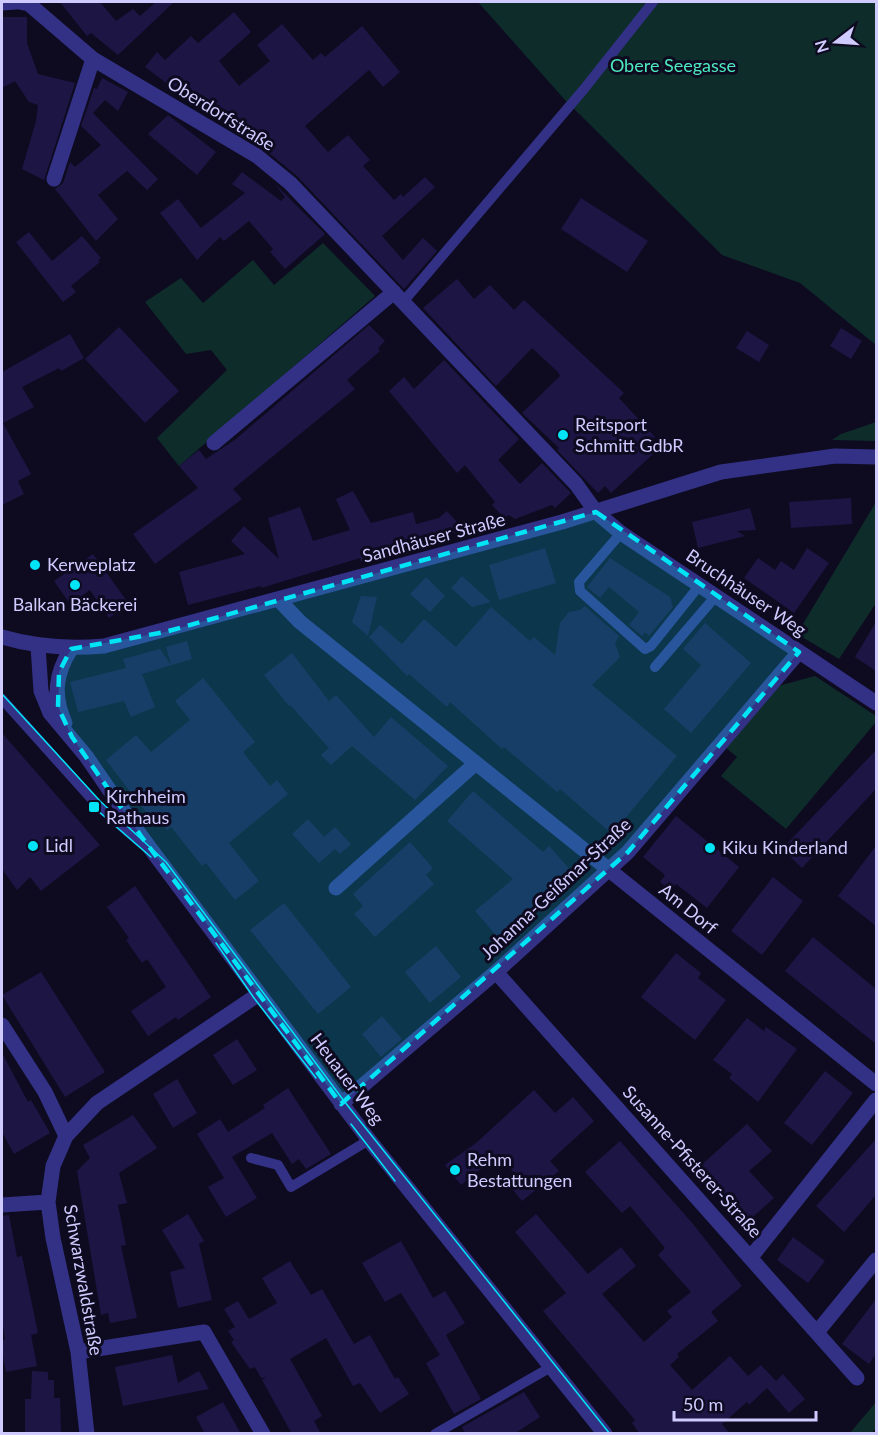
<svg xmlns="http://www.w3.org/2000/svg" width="878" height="1435" font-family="Lato,sans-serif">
<rect width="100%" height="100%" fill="#0e0b21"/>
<path fill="#0d2c2a" d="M478 2H876V345L800 283 722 255 565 100Z
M323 243 375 296 179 466 157 438 227 370 211 350 186 354 145 302 181 278 203 303 253 260 274 285Z
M876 422V441L832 440 841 434Z
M876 502V603L839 659 797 634Z
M815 676 876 716V722L786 829 721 776 737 757 725 747 778 686Z
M876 1402V1428L872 1433H850Z"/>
<path fill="#1d1544" d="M60 2H100L116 21 133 9 140 16 156 2H174L118 55 91 33 87 36Z
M234 12 251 32 219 61 239 86 270 61 257 45 282 24 313 60 321 53 325 57 362 26 400 72 383 87 369 70 305 126 328 152 348 135 370 160 363 166 394 200 401 194 403 197 425 177 435 187 382 236 403 260 423 238 437 251 404 289 297 176 263 148 235 132 215 106 207 111 188 87 181 94 145 67 157 52 165 60 191 36 198 43Z
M2 17H27V43L38 74 75 83 44 180 22 169 36 121 38 105 29 102 15 81 2 88Z
M102 78 128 92 118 111 105 100 93 113 158 179 147 190 127 171 98 195 118 219 96 241 55 189 63 183 70 162 75 167 101 145 81 126 94 88 97 89Z
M168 115 216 152 197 175 148 134Z
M242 172 281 201 285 197 274 183 325 234 285 269 270 252 273 249 249 221 224 241 220 237 197 260 160 213 178 199 201 228 245 193 232 184Z
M581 198 648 241 627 272 561 229Z
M29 232 52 261 82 236 101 258 98 260 100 262 71 286 76 292 63 302 16 242Z
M457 279 474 299 490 285 514 310 524 300 624 393 619 398 655 437 645 446 653 454 611 493 605 486 598 493 557 450 559 448 522 413 560 376 558 372 532 348 496 386 423 308Z
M369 325 385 341 378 348 380 351 347 380 355 389 233 489 242 499 155 564 133 534 198 488 179 466 199 450 206 459 236 439Z
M119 327 179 391 145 423 85 359Z
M841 328 862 341 851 359 830 346Z
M747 331 769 345 759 362 736 348Z
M70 334 84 358 61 371 59 368 22 387 34 407 3 423 31 474 18 481 24 494 2 505V372Z
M444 360 519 439 498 460 520 484 542 463 568 490 571 493 555 508 552 505 515 519 509 515 504 518 492 505 495 502 465 465 457 473 389 391 404 377 414 389Z
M353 491 371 523 413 512 416 524 439 518 447 511 464 530 361 562 360 558 261 588V586L188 605 179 572 245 554 231 541 244 526 279 559 268 518 300 507 313 541 350 530 336 499Z
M851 498 852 524 791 528 789 502Z
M750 508 756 530 737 531 745 536 698 548 692 522Z
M545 548 556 583 499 600 489 565Z
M807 548 829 563 794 613 744 578 758 558 775 570 781 561 794 570Z
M93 554 129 604 109 618 90 590 70 604 54 581Z
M610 558 670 597 673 607 649 636 645 632 642 636 629 625 639 612 609 587 600 598 587 587Z
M462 576 491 602 472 607 451 588Z
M426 577 445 596 430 612 410 594Z
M361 596 377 597 368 636 352 622Z
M585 606 619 636 615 644 620 657 592 685 677 756 612 834 560 789 557 792 504 747 502 749 450 702 447 707 409 674 407 676 369 637 380 625 402 644 424 619 456 647 491 607 530 641 534 637 555 655 560 623 569 612 580 610Z
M876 622V671L855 657Z
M705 623 751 663 691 733 664 709 701 665 683 649Z
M187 641 192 659 142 674 155 707 131 717 124 701 78 712 70 682 126 668 123 659 160 649 171 665 166 647Z
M292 653 329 701 336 695 374 737 391 717 448 766 415 800 352 746 331 765 321 755 329 748 290 705 289 706 264 675Z
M203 678 255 742 243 752 270 786 277 780 288 794 229 843 259 881 235 900 206 863 202 866 171 827 167 830 155 816 151 819 106 760 136 735 151 752 190 720 175 701Z
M2 733 100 845 41 891 30 877 17 890 2 869Z
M876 750V789L802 868 782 849Z
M473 791 543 852 549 846 575 875 501 941 475 911 513 879 447 821Z
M676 816 739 867 707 908 676 884 671 891 660 882 665 875 643 857Z
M308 819 324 837 335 827 351 844 340 854 335 849 319 863 292 834Z
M410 842 433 868 426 875 434 884 375 937 354 914 363 906 353 894Z
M876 846V926L838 896Z
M773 877 803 901 762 955 731 931Z
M135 886 211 997 178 1020 176 1017 148 1036 131 1011 166 987 147 959 142 963 126 940 129 938 107 907Z
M284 903 351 987 318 1014 250 930Z
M813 937 876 989V1044L785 971Z
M436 946 461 977 430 1003 405 972Z
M676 953 701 973 698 978 726 1000 695 1040 641 997Z
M41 972 105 1072 65 1097 2 995Z
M382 1016 402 1039 381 1057 362 1034Z
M747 1018 764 1031 766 1027 797 1049 758 1102 729 1078 732 1074 713 1060Z
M237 1039 257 1070 233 1085 213 1055Z
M2 1053 28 1102 31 1100 50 1133 14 1154 2 1132Z
M825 1071 853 1093 812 1145 784 1123Z
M177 1079 197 1113 173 1128 153 1094Z
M288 1088 331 1154 306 1169 299 1159 292 1164 272 1133 232 1157 257 1198 226 1217 208 1187 224 1178 197 1134 220 1119 228 1132 265 1108 263 1105Z
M534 1090 555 1113 573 1097 594 1121 550 1161 559 1171 522 1201 509 1185 518 1177 498 1155 461 1185 445 1165 476 1143Z
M133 1115 157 1148 119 1173 127 1203 118 1205 126 1245 121 1246 137 1318 110 1323 108 1313 101 1315 77 1171 90 1158 83 1145Z
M747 1124 772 1151 749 1171 774 1198 747 1222 699 1167Z
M876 1139V1195L844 1232 816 1206Z
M620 1141 693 1224 742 1286 711 1312 718 1321 677 1354 679 1357 670 1365 692 1390 730 1356 748 1376 761 1365 776 1381 783 1374 805 1399 789 1413 767 1388 749 1405 747 1402 722 1424 730 1434H640L632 1423 635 1420 543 1311 566 1293 515 1232 536 1214 588 1274 621 1247 636 1266 602 1294 644 1342 672 1317 667 1311 691 1292 658 1255 665 1248 630 1206 622 1213 585 1172Z
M188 1214 204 1241 199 1244 212 1300 178 1308 170 1272 185 1268 162 1230Z
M9 1215 17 1257 22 1256 38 1333 31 1335 37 1366 6 1372 2 1352V1340H5L2 1319V1216Z
M793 1237 825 1261 808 1283 777 1260Z
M401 1241 433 1298 445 1291 465 1323 446 1335 481 1399 454 1414 426 1363 440 1355 401 1293 385 1302 362 1263Z
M290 1261 311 1295 322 1289 354 1344 370 1335 395 1379 398 1377 409 1394 380 1413 360 1383 353 1386 326 1338 290 1359 322 1416 314 1421 321 1434H292L262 1380 266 1377 261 1378 255 1367 250 1369 231 1342 234 1340 228 1331 235 1327 224 1309 238 1301 249 1319 277 1303 262 1278Z
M876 1299V1354L869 1364 842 1344Z
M172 1355 178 1383 199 1371 209 1389 123 1406 115 1367Z
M32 1371 48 1372V1380H54V1398H60L61 1432 25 1433V1399H31Z
M524 1392 540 1417 514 1434H465L462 1427Z
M223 1402 241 1434H205L196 1417Z"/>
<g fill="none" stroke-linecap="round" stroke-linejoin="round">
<path stroke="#323185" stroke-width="10" d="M403 302 584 89 653 2
M621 533 579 582 580 591 645 649 651 646 699 586
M655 667 715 597
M2 699 97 805 141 843
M251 1158 278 1165 291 1187 369 1140
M435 1434 551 1367"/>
<path stroke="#323185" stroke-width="15" d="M19 2 29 4 93 59 257 156 290 183 576 484 596 512 621 533 876 703
M2 3 16 2
M54 179 93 59
M214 443 394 292
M280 601 300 622 876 1084
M38 646 41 691 50 713 86 756 141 836 369 1140 605 1434
M65 723C53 696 55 674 71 649
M336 888 476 763
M496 972 857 1378
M2 1025 45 1092 66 1136
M341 1104 496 972 628 852 799 652
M2 1205 48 1202
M751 1257 876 1100
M818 1331 876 1260
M78 1352 204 1332 263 1434
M87 1434 78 1352 53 1238 48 1202 53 1166 66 1136 97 1103 259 994"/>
<path stroke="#323185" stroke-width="15" d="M2 637C36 647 69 649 104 646L562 522 721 472 835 456 876 457"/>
<path stroke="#00e4f6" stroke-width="1.5" d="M2 694 100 801 166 862 344 1101 610 1434
M97 810 151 857
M216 943 254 998 316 1078
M351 1124 395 1181"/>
</g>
<path fill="#00e4f6" fill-opacity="0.2" stroke="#00e4f6" stroke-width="4.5" stroke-dasharray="12 8" stroke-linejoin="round" d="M596 512 799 652 628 852 341 1104 141 836 72 737 58 707 59 672 71 649 165 632Z"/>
<g fill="#00e4f6" stroke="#0e0b21" stroke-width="2">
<circle cx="563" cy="435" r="6"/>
<circle cx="35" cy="565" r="6"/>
<circle cx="75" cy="585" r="6"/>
<rect x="88" y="801" width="12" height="12" rx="3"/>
<circle cx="33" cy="846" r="6"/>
<circle cx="710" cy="848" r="6"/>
<circle cx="455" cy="1170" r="6"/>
</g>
<g text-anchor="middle" stroke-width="6" stroke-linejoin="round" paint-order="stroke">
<g font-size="18" fill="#4ceabe" stroke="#0e0b21">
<text x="673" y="72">Obere Seegasse</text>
</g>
<g font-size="18" fill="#d0cbff" stroke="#0e0b21">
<text transform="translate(221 114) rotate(32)" y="6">Oberdorfstraße</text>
<text transform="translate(434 538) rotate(-15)" y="6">Sandhäuser Straße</text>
<text transform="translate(746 593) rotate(34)" y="6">Bruchhäuser Weg</text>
<text transform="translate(556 889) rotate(-43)" y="6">Johanna-Geißmar-Straße</text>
<text transform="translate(688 909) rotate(39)" y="6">Am Dorf</text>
<text transform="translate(347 1079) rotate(53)" y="6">Heuauer Weg</text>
<text transform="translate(692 1162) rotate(48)" y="6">Susanne-Pfisterer-Straße</text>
<text transform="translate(83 1280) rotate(80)" y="6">Schwarzwaldstraße</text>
</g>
<g font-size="18" fill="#d0cbff" stroke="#0e0b21" text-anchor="start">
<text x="575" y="431">Reitsport<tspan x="575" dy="21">Schmitt GdbR</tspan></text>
<text x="47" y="571">Kerweplatz</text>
<text x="75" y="611" text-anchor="middle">Balkan Bäckerei</text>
<text x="106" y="803">Kirchheim<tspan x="106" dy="21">Rathaus</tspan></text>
<text x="45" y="852">Lidl</text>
<text x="722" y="854">Kiku Kinderland</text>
<text x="467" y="1166">Rehm<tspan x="467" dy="21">Bestattungen</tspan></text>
</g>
</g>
<rect width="878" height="1435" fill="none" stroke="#d0cbff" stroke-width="6"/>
<g transform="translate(836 42) rotate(253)" stroke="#0e0b21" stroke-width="4.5" paint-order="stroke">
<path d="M0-4.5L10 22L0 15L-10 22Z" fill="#d0cbff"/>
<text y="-9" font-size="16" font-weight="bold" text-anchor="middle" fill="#d0cbff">N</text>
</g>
<path d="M674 1411v9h142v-9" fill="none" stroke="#d0cbff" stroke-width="3"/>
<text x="683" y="1411" font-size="18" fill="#d0cbff" stroke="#0e0b21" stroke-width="4.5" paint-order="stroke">50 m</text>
</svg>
